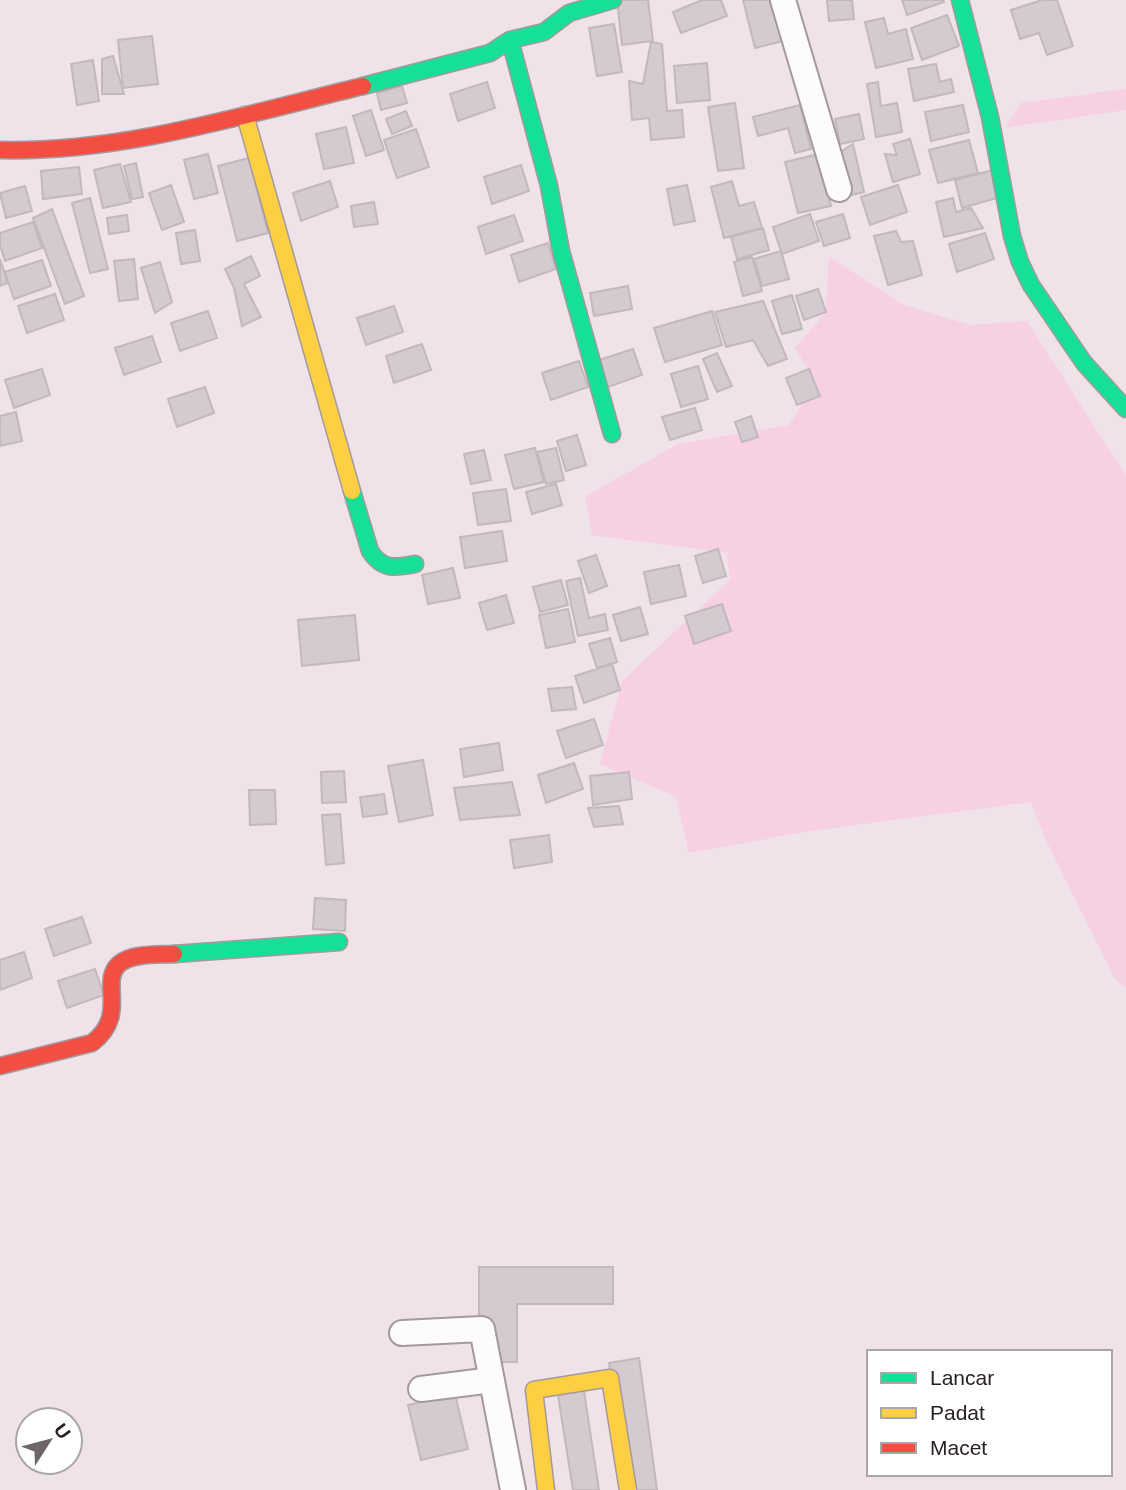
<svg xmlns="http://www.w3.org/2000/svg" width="1126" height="1490" font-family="Helvetica,sans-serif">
<rect width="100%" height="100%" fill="#efe2e8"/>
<path fill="#f7d0e2" d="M1126 89V110L1005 128 1021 103Z
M829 257 904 305 970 325 1027 321 1126 476V988L1115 979 1046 840 1031 802 810 831 689 853 676 797 600 764 622 681 730 580 727 553 592 535 585 497 678 444 789 425 816 382 795 348 826 312Z"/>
<path fill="#d5cacf" stroke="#c2b8bd" stroke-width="2" d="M617 0H648L653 41 622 45Z
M702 0H721L727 16 681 33 673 12Z
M743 0H777L787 40 755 48Z
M827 0H852L854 19 829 21Z
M902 0H943L944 2 907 15Z
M1042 0H1057L1073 46 1047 55 1039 33 1020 39 1011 10Z
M947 15 959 46 922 60 911 28Z
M884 18 888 34 906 29 913 59 876 68 865 22Z
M614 24 622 72 597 76 589 28Z
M152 36 158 84 123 88 118 40Z
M651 42 662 44 667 111 682 110 684 137 651 140 649 118 632 120 629 81 643 84Z
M113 56 124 94H102V59Z
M93 60 99 101 77 105 71 64Z
M707 63 710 100 677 103 674 66Z
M936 64 940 82 951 79 954 92 914 101 908 69Z
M487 82 495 108 458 121 450 94Z
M878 82 881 106 897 103 902 132 876 137 867 84Z
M402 86 407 103 381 110 377 93Z
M735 103 744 168 718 171 708 107Z
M800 105 811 149 795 153 788 128 758 136 753 117Z
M963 105 969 132 931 141 925 112Z
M371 110 384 150 366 156 353 116Z
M406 111 412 126 392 134 386 119Z
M859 114 864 139 840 144 835 119Z
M346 127 354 163 324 169 316 134Z
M416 129 429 167 397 178 384 140Z
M910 139 920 174 893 182 885 154 897 155 893 144Z
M969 140 978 173 938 183 929 150Z
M853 144 864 192 844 197 834 156Z
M208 154 218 193 194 199 184 160Z
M819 154 831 206 798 213 785 162Z
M249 158 268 233 237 241 218 166Z
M136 163 143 197 132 199 124 166Z
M120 164 131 202 103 208 94 170Z
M521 165 529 191 492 204 484 177Z
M79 167 82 194 43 199 41 171Z
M993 170 1000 197 962 208 955 180Z
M330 181 338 207 301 221 293 193Z
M732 181 739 206 754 202 762 228 724 238 711 187Z
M171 185 184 222 162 230 149 193Z
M687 185 695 221 674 225 667 189Z
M898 185 907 212 870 225 861 197Z
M25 186 32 211 6 218 0 193Z
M90 198 108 269 90 273 72 203Z
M953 198 956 212 971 208 983 228 944 237 936 202Z
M374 202 378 224 354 227 351 206Z
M52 209 84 296 65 304 33 218Z
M810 214 819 241 782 254 773 227Z
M843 214 850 238 824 246 816 222Z
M127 215 129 231 109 234 107 218Z
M514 215 523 241 486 254 478 227Z
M33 222 42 248 5 261 0 245V233Z
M763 228 769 250 737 259 731 237Z
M195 230 200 261 181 264 176 233Z
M896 231 901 242 913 241 922 275 888 285 874 236Z
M985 233 994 259 957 272 949 244Z
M548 243 556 269 519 282 511 255Z
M781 251 789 279 762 286 754 259Z
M251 256 260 276 244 284 261 317 242 326 234 288 225 269Z
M752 257 762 291 743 296 734 262Z
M0 259 8 283 0 286Z
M134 259 138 299 119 301 114 261Z
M42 260 51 286 14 299 5 272Z
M160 262 172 302 155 313 141 268Z
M628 286 632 309 594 316 590 293Z
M818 289 826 312 804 320 796 296Z
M55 294 64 320 27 333 18 306Z
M792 295 802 329 782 334 772 301Z
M763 301 787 359 768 366 753 340 726 347 715 312Z
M394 306 403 332 366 345 357 318Z
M208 311 217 338 180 351 171 323Z
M712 311 722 345 665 362 654 328Z
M152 336 161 362 124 375 115 348Z
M422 344 431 370 394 383 386 356Z
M633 349 642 375 605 388 596 361Z
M717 353 732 386 717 392 703 359Z
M579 361 588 387 551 400 542 373Z
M698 366 708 399 681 407 671 374Z
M42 369 50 395 14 408 5 380Z
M809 369 820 396 797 405 786 378Z
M205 387 214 413 177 427 168 399Z
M695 408 702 430 670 440 662 417Z
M16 412 22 441 0 446V416Z
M751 416 758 437 742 442 735 422Z
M577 435 586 465 566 471 557 441Z
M535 448 544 482 514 489 505 455Z
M556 448 564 480 546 484 537 452Z
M484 450 491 480 471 484 464 454Z
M556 484 562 505 532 514 526 492Z
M506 489 511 521 478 525 473 493Z
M502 531 507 561 465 568 460 537Z
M718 549 726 576 703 583 695 556Z
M596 555 607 586 589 593 578 561Z
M679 565 686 596 651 604 644 572Z
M453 568 460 598 428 604 422 575Z
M580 578 589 618 605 614 608 630 578 636 566 581Z
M561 580 568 605 540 612 533 587Z
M506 595 514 623 487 630 479 603Z
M722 604 731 631 694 644 685 616Z
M640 607 648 634 621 641 613 615Z
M568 609 575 642 546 648 539 615Z
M355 615 359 660 302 666 298 620Z
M610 638 617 662 597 668 589 644Z
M612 664 620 690 584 703 575 676Z
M572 687 576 709 552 711 548 689Z
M594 719 603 745 566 758 557 731Z
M499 743 503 770 464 777 460 749Z
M423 760 433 815 399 822 388 766Z
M574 763 583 789 546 803 538 775Z
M344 771 346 802 322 803 321 772Z
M629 772 632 799 593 805 590 776Z
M512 782 520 815 460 820 454 788Z
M249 790H275L276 824 250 825Z
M384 794 387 814 363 817 360 797Z
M619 806 623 824 594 827 588 808Z
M340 814 344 863 326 865 322 815Z
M549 835 552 862 514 868 510 840Z
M315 898 346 900 345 931 313 929Z
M82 917 91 943 54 956 45 929Z
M24 952 32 978 0 990V960Z
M95 969 104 995 67 1008 58 981Z
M479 1267H613V1304H517V1362H479Z
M639 1358 657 1490H626L609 1363Z
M583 1385 599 1490H573L557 1389Z
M455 1394 468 1449 421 1460 408 1405Z"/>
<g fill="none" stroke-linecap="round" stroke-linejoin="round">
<g stroke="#a3999e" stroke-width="28">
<path id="street" d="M783 0 839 189
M402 1333 482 1329 513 1490
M421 1389 492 1380"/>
</g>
<g stroke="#a3999e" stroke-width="19">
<path id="fast" d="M960 0 990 117 1012 236 1020 262 1031 285 1084 363 1126 409
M510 40 549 186 561 251 612 434
M363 86 490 53 510 40 544 32 569 13 613 0
M352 491 370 551C382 570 395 568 415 564
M174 954 339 942"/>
</g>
<g stroke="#a3999e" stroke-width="19">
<path id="slow" d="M245 115 352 491
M546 1490 534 1390 610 1378 628 1490"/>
</g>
<g stroke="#a3999e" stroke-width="19">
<path id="jam" d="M0 150C123 153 243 115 363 86
M0 1066 92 1043C129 1015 99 982 119 964 132 953 158 955 174 954"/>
</g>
<use href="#street" stroke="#fdfbfc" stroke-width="24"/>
<use href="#fast" stroke="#16e098" stroke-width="16"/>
<use href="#slow" stroke="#ffcf43" stroke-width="16"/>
<use href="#jam" stroke="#f24e42" stroke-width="16"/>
</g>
<rect x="867" y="1350" width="245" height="126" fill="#ffffff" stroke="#a9a6a8" stroke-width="2"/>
<rect x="881" y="1373" width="35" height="10" fill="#16e098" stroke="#a9a6a8" stroke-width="2"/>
<text x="930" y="1385" font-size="21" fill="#292125">Lancar</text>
<rect x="881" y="1408" width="35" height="10" fill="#ffcf43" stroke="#a9a6a8" stroke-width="2"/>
<text x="930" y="1420" font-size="21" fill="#292125">Padat</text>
<rect x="881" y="1443" width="35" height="10" fill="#f24e42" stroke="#a9a6a8" stroke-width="2"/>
<text x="930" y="1455" font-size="21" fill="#292125">Macet</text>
<g transform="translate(49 1441) rotate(54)"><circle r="33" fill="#ffffff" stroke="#a9a6a8" stroke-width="2"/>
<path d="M0-5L12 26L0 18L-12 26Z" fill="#6e6569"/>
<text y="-10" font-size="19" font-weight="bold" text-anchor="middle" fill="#292125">U</text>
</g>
</svg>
